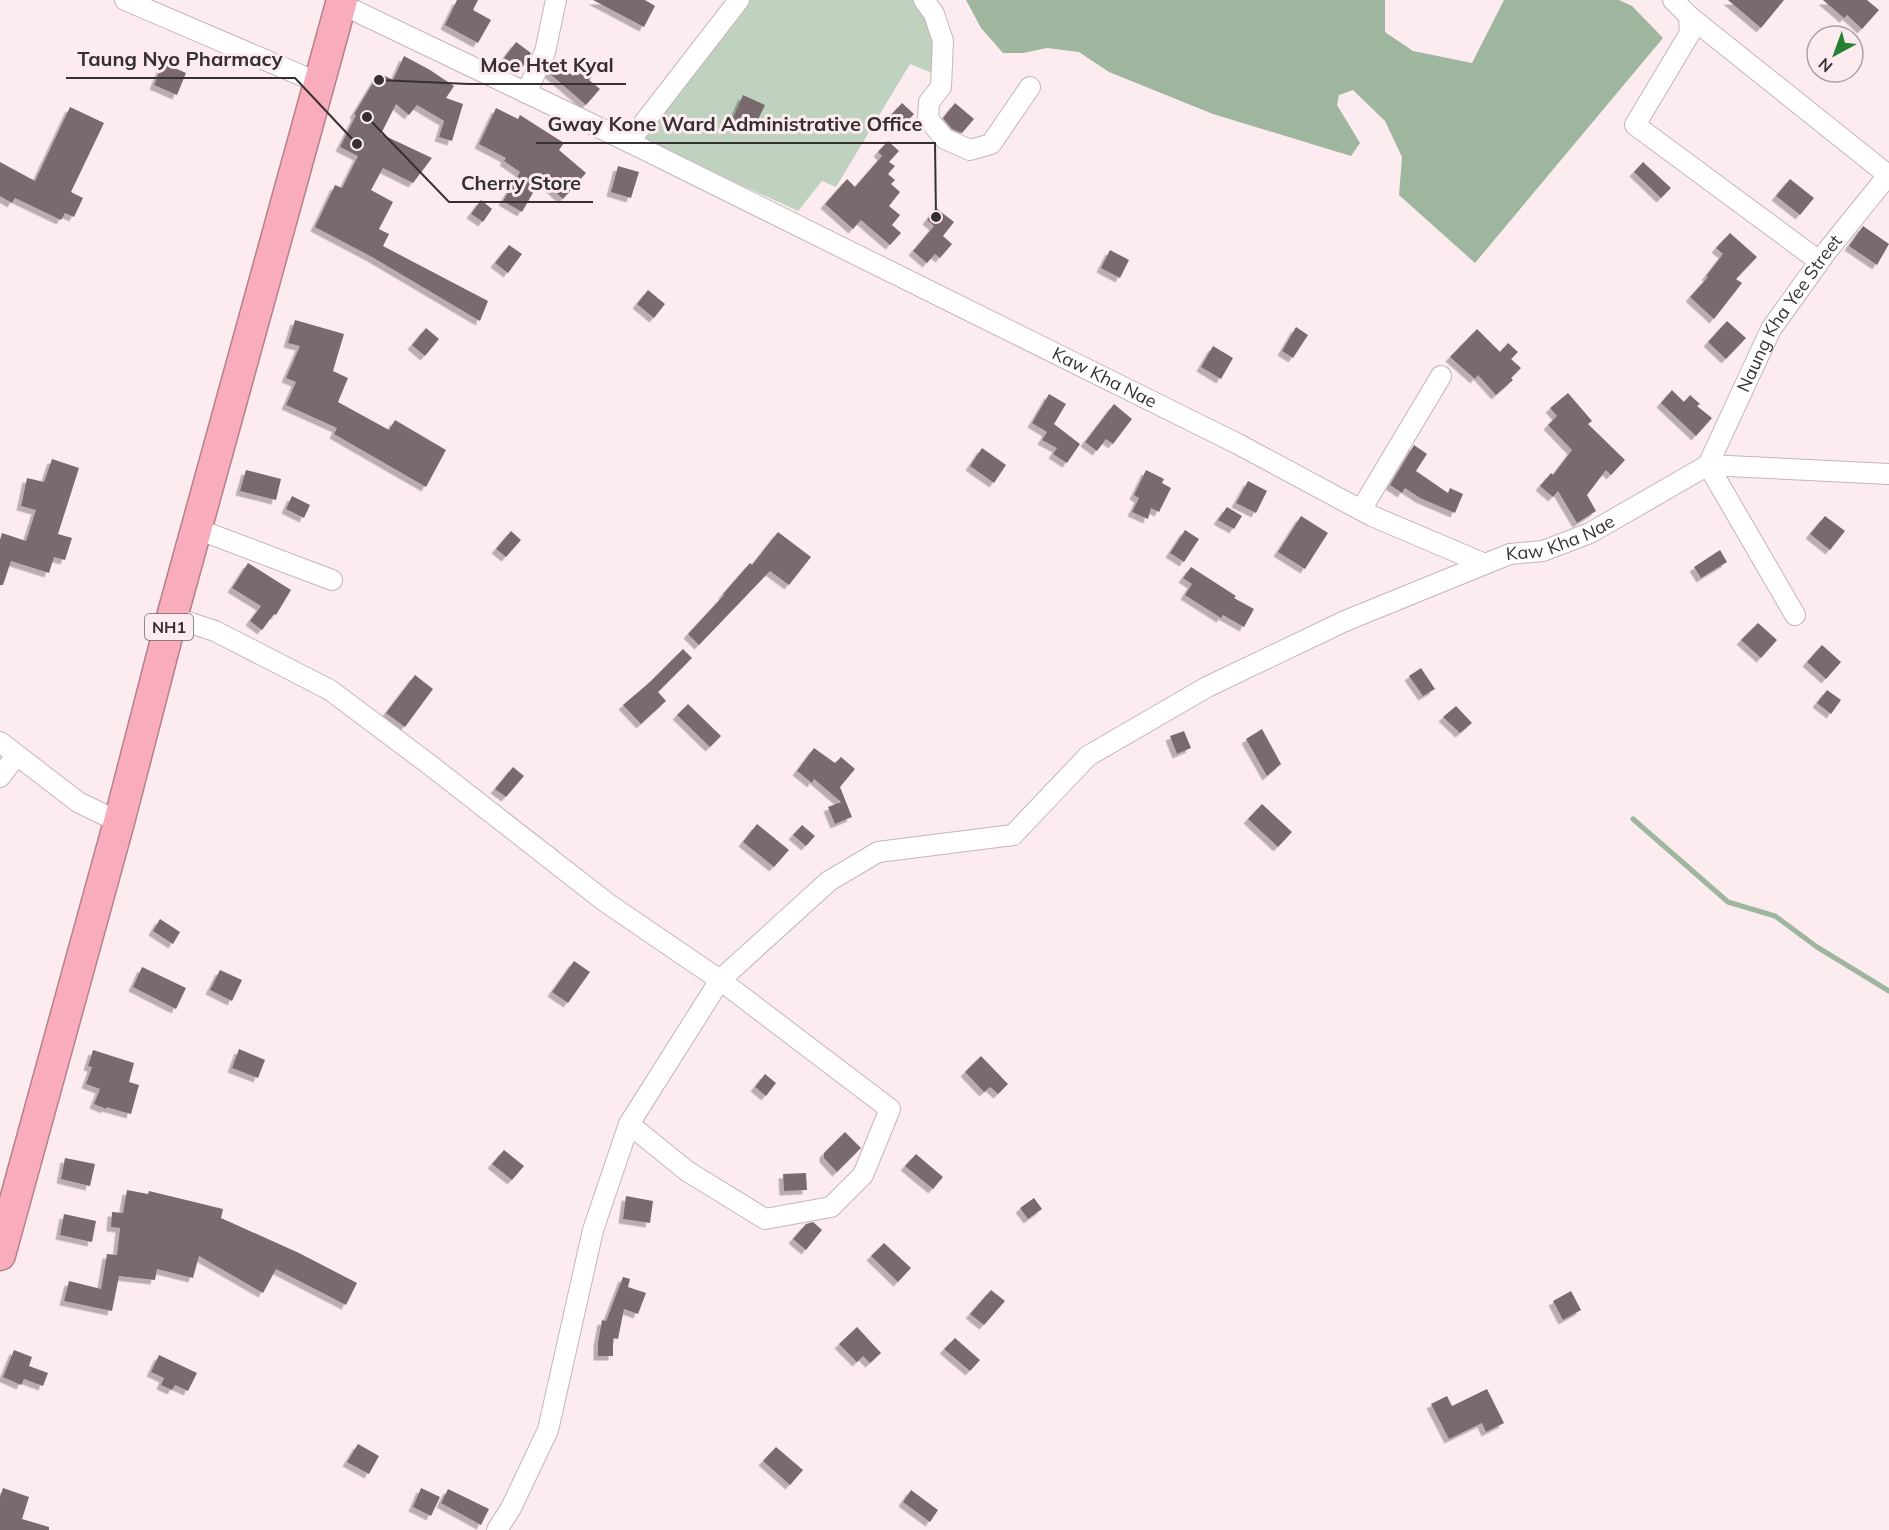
<svg xmlns="http://www.w3.org/2000/svg" width="1889" height="1530" font-family="Mulish,sans-serif">
<defs>
<filter id="shadow"><feDropShadow dx="-4.5" dy="4.5" stdDeviation="0" flood-color="#0004"/></filter>
</defs>
<rect width="100%" height="100%" fill="#fcecef"/>
<path fill="#bfd2bf" d="M745 0H914L936 30 932 73 910 64 836 187 822 181 798 211 638 138Z"/>
<path fill="#9eb59e" d="M966 0H1385V32L1413 51 1472 63 1504 0H1619L1632 6 1663 38 1475 263 1399 195 1402 157 1385 121 1353 90 1339 95 1337 105 1360 143 1351 156 1213 114 1109 72 1079 52 1047 48 1023 53H1003L981 28Z"/>
<g fill="none" stroke-linecap="round" stroke-linejoin="round">
<path stroke="#9eb59e" stroke-width="5" d="M1633 819 1728 902 1775 916 1817 947 1889 991"/>
</g>
<path fill="#796b6d" filter="url(#shadow)" d="M457 0H478L473 10 491 20 478 43 445 25Z
M593 0H645L655 6 644 27Z
M1728 0H1784L1761 28Z
M1823 0H1867L1879 10 1862 29 1847 15 1844 18Z
M516 42 531 53 521 70 504 58Z
M404 56 430 70 454 86 446 98 463 104 452 141 439 137 444 121 417 105 409 115 396 104 381 134 432 158 413 183 383 168 371 190 393 202 379 229 389 234 383 246 488 301 480 321 372 257 315 227 335 185 342 188 358 156 340 147 356 115 354 114 379 73 393 80Z
M588 59 599 68 589 80 600 89 586 105 549 73 556 60 573 76Z
M163 63 186 73 177 95 154 85Z
M743 95 765 105 754 128 733 118Z
M902 103 914 114 902 127 890 116Z
M955 103 974 119 962 133 952 129 943 118Z
M70 107 104 123 71 192 83 198 74 217 65 213 61 220 15 198 12 203 0 196V162L35 181Z
M496 108 518 119 520 115 564 143 559 150 586 173 563 199 541 179 522 212 503 201 520 172 504 161 506 158 479 144Z
M888 141 899 151 889 162 895 166 888 174 895 180 891 184 900 192 889 206 900 215 892 225 901 233 890 245 861 220 853 229 825 204 847 179 855 187 882 156 878 152Z
M1643 162 1671 188 1661 198 1634 172Z
M618 166 639 172 631 198 611 192Z
M1790 179 1814 198 1800 215 1776 196Z
M481 200 492 209 483 222 471 214Z
M936 208 954 222 943 236 952 244 940 258 935 254 927 263 913 251 934 226 927 220Z
M1863 226 1889 244 1877 265 1849 246Z
M1730 233 1757 257 1736 279 1742 283 1714 319 1690 297 1708 277 1706 276 1723 254 1716 248Z
M509 245 522 254 508 273 495 263Z
M1110 250 1129 260 1120 278 1101 268Z
M648 290 665 304 654 318 637 304Z
M295 320 344 334 333 371 348 378 338 402 389 430 395 420 446 450 426 487 334 434 337 428 286 405 296 382 286 378 300 346 288 343Z
M1727 321 1746 338 1726 359 1708 342Z
M1296 327 1308 335 1293 358 1282 351Z
M426 328 439 339 425 356 412 345Z
M1477 329 1500 352 1508 343 1518 352 1511 359 1521 368 1511 378 1513 380 1496 395 1478 375 1475 379 1450 357Z
M1213 346 1233 358 1221 379 1201 367Z
M1672 390 1684 402 1690 395 1700 404 1697 406 1712 418 1696 436 1661 403Z
M1568 393 1592 421 1588 424 1625 460 1611 475 1606 470 1587 495 1596 511 1577 523 1558 491 1553 497 1540 486 1551 473 1553 475 1572 450 1548 425 1557 416 1550 408Z
M1049 394 1066 404 1054 424 1080 444 1067 463 1053 454 1057 448 1042 440 1047 432 1032 423Z
M1114 404 1132 419 1113 444 1106 439 1097 451 1085 442Z
M1414 445 1427 454 1416 471 1448 493 1450 488 1463 494 1455 513 1420 498 1405 488 1402 493 1390 485Z
M982 448 1006 465 994 483 970 466Z
M52 459 79 468 58 534 72 538 65 560 54 557 49 573 11 561 3 585H0V540L2 533 26 541 36 510 21 506 27 478 44 482Z
M246 470 281 479 276 500 240 491Z
M1146 470 1164 479 1162 483 1171 488 1159 512 1151 508 1148 519 1132 512 1139 498 1134 495Z
M1248 481 1267 491 1256 513 1236 503Z
M292 496 310 505 304 518 286 509Z
M1227 507 1242 516 1234 529 1218 520Z
M1301 516 1328 533 1305 569 1278 552Z
M1825 516 1845 531 1830 550 1810 534Z
M1185 530 1199 539 1184 562 1170 553Z
M511 531 521 540 506 557 496 549Z
M778 532 811 557 789 585 770 571 699 645 688 634 724 595 723 594 750 563 752 565Z
M1720 550 1727 562 1701 578 1694 567Z
M248 563 291 590 276 615 274 614 262 630 250 621 261 606 232 588Z
M1191 567 1236 596 1234 598 1254 609 1244 627 1223 615 1221 618 1185 595 1192 584 1183 578Z
M1758 623 1777 640 1761 658 1741 640Z
M1822 645 1841 662 1826 679 1807 662Z
M683 649 692 658 658 692 666 701 641 724 623 705 650 682Z
M1421 668 1435 689 1423 696 1409 676Z
M415 675 433 689 405 727 386 713Z
M1827 690 1841 700 1831 714 1817 703Z
M688 704 721 736 710 747 677 715Z
M1456 706 1472 723 1460 733 1443 717Z
M1262 729 1281 764 1267 776 1246 739Z
M1184 731 1191 748 1177 754 1170 736Z
M814 748 835 763 841 757 855 769 840 787 852 817 835 824 828 807 841 802 814 779 812 783 797 771Z
M513 767 524 776 506 797 495 789Z
M1262 804 1292 832 1278 847 1248 819Z
M757 824 789 850 774 867 743 842Z
M802 825 815 836 806 846 793 835Z
M160 919 180 932 173 944 153 931Z
M574 961 590 972 568 1003 552 992Z
M142 967 186 988 176 1009 133 987Z
M220 970 242 980 232 1001 210 990Z
M239 1049 265 1060 258 1078 232 1068Z
M93 1050 134 1063 129 1082 139 1085 131 1114 106 1107V1109L94 1104 100 1089 86 1084 92 1067 88 1066Z
M981 1056 1008 1084 998 1094 990 1087 984 1092 965 1072Z
M765 1074 776 1083 766 1096 755 1087Z
M845 1132 861 1148 837 1172 824 1158V1153Z
M504 1150 524 1166 512 1180 492 1164Z
M916 1154 943 1177 933 1189 905 1166Z
M65 1158 95 1164 90 1186 61 1179Z
M806 1173 807 1190 784 1191 783 1174Z
M127 1190 148 1194 149 1191 223 1209 221 1218 299 1253 357 1283 346 1305 276 1269 263 1293 199 1256 193 1278 157 1269 155 1280 119 1276 112 1311 64 1301 69 1281 101 1289 107 1254 117 1255 120 1228 111 1227 112 1212 123 1213Z
M626 1196 653 1201 650 1223 623 1219Z
M1034 1198 1042 1209 1028 1219 1020 1208Z
M64 1214 96 1221 92 1242 60 1235Z
M813 1222 822 1230 806 1250 793 1239 806 1224Z
M884 1243 911 1268 898 1282 871 1256Z
M623 1277 630 1279 628 1287 646 1293 638 1314 624 1309 618 1339 613 1338V1356H598V1342L602 1320 606 1321Z
M991 1290 1005 1301 984 1325 970 1314Z
M1571 1291 1581 1310 1563 1320 1553 1301Z
M857 1327 881 1353 870 1363 863 1356 857 1362 839 1344Z
M955 1338 980 1360 970 1371 944 1349Z
M14 1350 32 1357 29 1366 48 1373 43 1386 24 1379 21 1385 3 1377Z
M159 1355 197 1373 188 1391 175 1385 172 1390 161 1385 164 1378 151 1372Z
M1487 1389 1504 1423 1486 1432 1482 1423 1449 1439 1431 1404 1447 1396 1452 1406Z
M358 1444 379 1456 369 1474 347 1462Z
M776 1447 803 1470 790 1485 763 1461Z
M3 1488 29 1497 22 1519 49 1527V1530H0V1497Z
M421 1488 440 1497 431 1516 413 1507Z
M448 1489 489 1509 481 1525 441 1503Z
M911 1490 938 1510 930 1522 903 1502Z"/>
<g fill="none" stroke-linecap="round" stroke-linejoin="round">
<g stroke="#c5b5b8" stroke-width="22">
<g id="minor">
<path d="M125 0 319 83"/>
<path d="M924 0 934 14 943 41 941 87 929 102 928 119 945 139 970 150 991 144 1030 87"/>
<path d="M1673 0 1689 16 1690 33 1635 125 1819 261"/>
<path id="s1" d="M341 4 629 142 1238 444 1372 516 1485 564 1510 554 1543 551 1590 533 1708 465 1889 474"/>
<path d="M1689 16 1888 175"/>
<path d="M526 93 545 52 556 0"/>
<path d="M629 142 739 0"/>
<path d="M1361 510 1441 376"/>
<path d="M197 529 332 580"/>
<path id="s2" d="M1795 615 1708 465 1771 329 1827 251 1889 174"/>
<path d="M172 617 215 631 330 690 430 765 607 903 720 980 890 1109 863 1175 831 1207 765 1219 687 1171 629 1124"/>
<path d="M0 742 78 802 119 822"/>
<path d="M0 777 16 756"/>
<path d="M497 1530 511 1508 548 1430 593 1230 629 1124 720 980 829 881 878 852 1013 835 1088 756 1207 687 1345 621 1485 564"/>
</g>
</g>
<g stroke="#b4818b" stroke-width="33">
<path id="highway" d="M0 1255 119 822 172 617 342 0"/>
</g>
<use href="#minor" stroke="#fff" stroke-width="20"/>
<use href="#highway" stroke="#f8acbc" stroke-width="30"/>
</g>
<g text-anchor="middle" stroke-width="6" stroke-linejoin="round" paint-order="stroke">
<rect fill="#fcecef" stroke="#71686a" stroke-width="1.5" x="145" y="614" width="48" height="26" rx="4.5"/>
<g font-size="16" font-weight="bold" fill="#363031">
<text x="169" y="633">NH1</text>
</g>
<g font-size="18" fill="#363031" stroke="#fcecef">
<text dy="6" stroke="none"><textPath href="#s2" startOffset="346">Naung Kha Yee Street</textPath></text>
<text dy="6" stroke="none"><textPath href="#s1" startOffset="850">Kaw Kha Nae</textPath></text>
<text dy="6" stroke="none"><textPath href="#s1" startOffset="1354">Kaw Kha Nae</textPath></text>
</g>
</g>
<path fill="none" stroke="#363031" stroke-width="2" d="M357 144L295 78H66M379 80L469 84H626M936 217L935 143H536M367 117L449 202H593"/>
<g fill="#363031" stroke="#fcecef" stroke-width="2">
<circle cx="357" cy="144" r="6"/>
<circle cx="379" cy="80" r="6"/>
<circle cx="936" cy="217" r="6"/>
<circle cx="367" cy="117" r="6"/>
</g>
<g font-size="20" text-anchor="middle" font-weight="bold" fill="#363031" stroke="#fcecef" stroke-width="6" stroke-linejoin="round" paint-order="stroke">
<text x="180" y="66">Taung Nyo Pharmacy</text>
<text x="547" y="72">Moe Htet Kyal</text>
<text x="735" y="131">Gway Kone Ward Administrative Office</text>
<text x="521" y="190">Cherry Store</text>
</g>
<g transform="translate(1835 54) rotate(221)"><circle r="28" fill="#fcecef" stroke="#ada1a3" stroke-width="1.5"/>
<path d="M0-4.5L10 22L0 15L-10 22Z" fill="#238132"/>
<text y="-9" font-size="16" font-weight="bold" text-anchor="middle" fill="#363031">N</text>
</g>
</svg>
